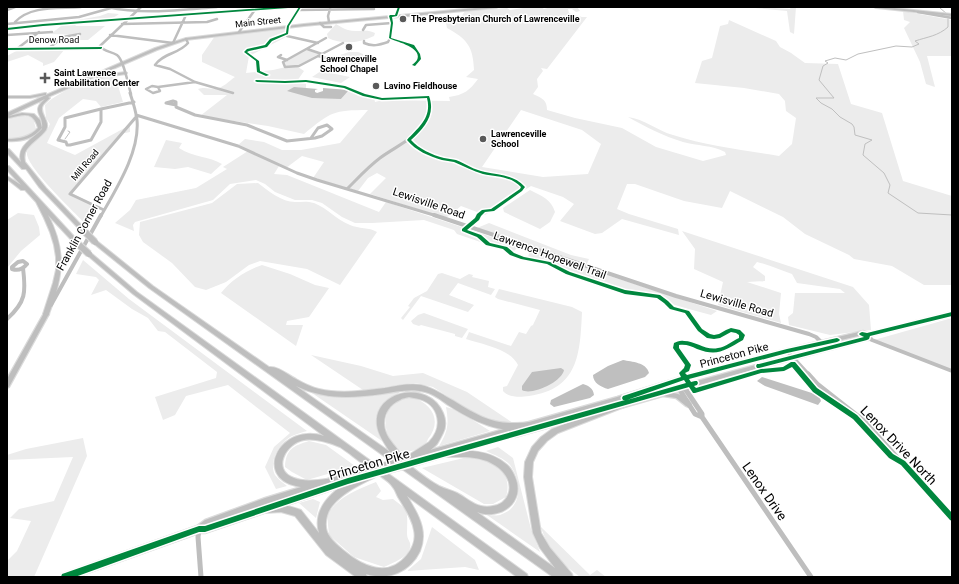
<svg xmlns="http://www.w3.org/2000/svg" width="959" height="584" font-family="Roboto,sans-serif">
<rect width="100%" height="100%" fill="#fff"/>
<path fill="#ececec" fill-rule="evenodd" d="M530 7H541L544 9 551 7H577L580 11 576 12 572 9H568L569 13 582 17H587L547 69 541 68 543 71 537 79 538 87 533 94C542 98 547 100 547 110L575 118 622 128 656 147 703 161 726 155 725 152C712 145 697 146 683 142 663 136 646 127 628 117 644 119 658 131 673 135 707 146 744 150 779 156L792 144 796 118 786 111 785 101 779 94 744 88 695 83 702 61 712 58 720 26 728 24 729 20 776 41 780 47 793 54 791 53 805 63 838 64 851 104 882 113 903 181 952 196V285H924L892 266 854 259 849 255 805 234 783 217 730 191 722 208 684 201 635 184H627L617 209 629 214 678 229 679 235 622 219 602 233 595 234 560 221 574 204 563 197 531 186 485 215 461 206 446 218 370 194 386 178 377 173 368 178 358 191 313 178 324 162 302 156 286 168 238 145 245 139 264 142 282 150H301L340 143 368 110C333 110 331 112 304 134L268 126 200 116 227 95H204L198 89C205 87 209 89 215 89 223 88 229 81 235 77L202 62V55L215 36 287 27 286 37 249 56 246 73 273 70 286 67 284 62 306 50 321 54 298 67 304 71 297 81H306V89L294 87 341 99 349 90 355 92 358 96 374 98 375 102 383 100 450 101 449 97C464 95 470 90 478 79L466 77 474 70C473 46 467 39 447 28L446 23 461 17 465 11 507 8 510 10ZM521 110 582 130 601 144 588 174 543 177 482 167Z
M757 7 790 9 791 7H796L794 34 790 32 787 11 755 8Z
M903 11 952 20V56H927L935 87 926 84 920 62 904 28 910 22 904 20Z
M108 13 119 14C106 25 87 16 75 26H105L88 40H72L76 35 51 34 66 22 100 16Z
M336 24C340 26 344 29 348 30 357 33 366 28 375 33L374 36C359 43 343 45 328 38L327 34Z
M65 49 54 62 43 66V63L28 55 7 62V56L18 50Z
M349 52H358L363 54 364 58 367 62 366 63 353 65 340 55Z
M321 71 350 77 341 83 312 77Z
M115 76 123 102 101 107 96 101 83 99 59 118 47 143 75 155 130 125V132L120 134 70 192 99 207 87 225C76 214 24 165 27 152 29 141 45 137 50 124L46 118 45 105C55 94 82 82 97 78 103 77 109 77 115 76Z
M23 115 33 118 36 129 25 137 7 140V119Z
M166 140 182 143 179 148C194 158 209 156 222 164L211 174 188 167 175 169 154 167Z
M248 151 279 166 274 174 287 175 379 212 386 202 519 246 514 251 495 247 457 234 454 230 424 220 372 223H355L342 217 322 203 312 200H295L275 192 265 184 256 180 230 184 213 200 135 222 133 225 134 231 115 223 130 210 136 200 196 188 227 169 223 167Z
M258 183C268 191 282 202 295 202 302 202 307 201 314 203 327 208 337 220 350 225 359 229 369 227 377 232L340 285 307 269 260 261 249 265 226 282 206 290 195 287 172 263 143 242 139 235 140 222 212 203 237 184Z
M530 190C542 196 551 199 555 212L550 222 540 229 504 212 503 208Z
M18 213 34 215 39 227 40 235 21 251 7 268V220Z
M489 223 571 255 589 259 586 266 477 228Z
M682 231 853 287 869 305 871 330 830 335 789 325 788 317 793 313 795 293H845L840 289 797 283 792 274C780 270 770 265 757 262L753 267 765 276V281L747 282 781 293 779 314 781 323 718 305 723 282 694 269 695 249Z
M530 250 717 311 711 315C649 299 589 277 528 257Z
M83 260 129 299 307 431C302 432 297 434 292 436 280 442 268 462 275 475 278 479 283 483 287 486L276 489 265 467 274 447 290 433 228 385 186 396 175 415 163 420 155 397 216 378 217 372 165 332 158 331 148 318 132 309 106 290 91 295 99 280 96 277 76 274Z
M262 265 290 274 315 285 329 288 309 317 287 321 286 325H303L296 346 221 293C231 280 247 270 262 265Z
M442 273 460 279 469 274 473 275 472 277 489 281 488 287 495 289 491 295 458 283 449 295 474 305 468 312 421 296 403 320 401 318 410 307 408 306 414 298 427 291 438 274Z
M499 289 572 307 582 312C580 353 579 389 529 396 521 397 509 398 503 391V387L507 386 518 365C511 349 481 344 466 339L469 332 511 346 519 332 526 334 531 326 533 325 540 310 498 299 495 297Z
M424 313 468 329 462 338 455 336V334L421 325 419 326 413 324 411 321 418 315Z
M952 318V370L874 340Z
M311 355 361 366 393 376 423 373 467 392 513 423 496 422 478 416 433 387 416 383 363 390Z
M400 391C397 396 393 396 389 399 374 410 377 425 382 441L312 393 339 397Z
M413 397C433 405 442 421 428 439 427 442 425 445 422 447 418 450 409 451 404 453 378 438 378 399 413 397Z
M446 407 457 410 490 431 439 446C448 431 449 424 446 407Z
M83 438 87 456 34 577H7V561L17 551 31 521 10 518 19 509 54 501 73 457 7 460V455L26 449Z
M309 441 326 445 355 466 307 480 292 472 285 467C286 449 293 446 309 441Z
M498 447 513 458 531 529 540 552 487 515C491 515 497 516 500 515 523 508 522 481 510 465 504 458 494 455 486 451Z
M468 457C490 460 514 469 506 497L493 504H484L422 468Z
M376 482 381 491 376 497 383 500 393 499 406 509C408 518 407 525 407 534 407 538 409 540 410 543 413 556 393 563 384 567L354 557 329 535 327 514C340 496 356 490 376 482Z
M313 499 320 502 316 518 299 503Z
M540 526 590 575 597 570 606 577H580L553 556Z
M432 527 475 560 479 570 465 567 407 571 421 559Z"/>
<path fill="#bfbfbf" d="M294 87 318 89 315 90V92L317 93 323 91V88L349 90 341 99 312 98 287 91Z
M623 360C632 362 646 362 649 373L645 377 608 389C601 387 593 383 593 375L608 366Z
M561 368 564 370C562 382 531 396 522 390V386L532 372Z
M762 377 815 394 819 396 821 401 818 405 765 386 757 381Z
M583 384C589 386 593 388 594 395L590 398 554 407 550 404 551 400Z"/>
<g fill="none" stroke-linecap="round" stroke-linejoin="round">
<path stroke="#bfbfbf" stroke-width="1" d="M941 7 940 8 947 14
M948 19V27C938 36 927 37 915 41L919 44 912 47 896 46 858 54 846 60 835 58 825 61 828 63 823 66 819 80 834 98H816L821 103 832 109 840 117 852 124 854 127 855 135 872 140 865 144 863 155 884 173 890 185 888 193 918 213 952 215
M65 139 70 132 68 131"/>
<g stroke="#dbdbdb" stroke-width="2.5">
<path id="major" d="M46 312 48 313 49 314 9 387 7 388V379L44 313Z
M952 312V316L870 336 869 340H867L730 376 673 393C681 394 687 398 691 404L690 406 688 407 686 406 676 398 663 396 621 408 619 407 618 405 619 403 621 402 730 372 864 336 862 335 787 353 687 379 607 405 609 406 610 408 609 410 607 411 515 437 513 436 512 434V433L476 443 477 445 476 447 410 467 407 466 406 464 407 462 414 460 412 457 414 455 416 454 617 397 687 375 787 349 863 331 868 333Z
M347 473 350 474 351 476 350 477 358 475 361 476 362 478 361 480 205 533H199L76 577H61L62 574 65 573 197 526 205 520 265 498Z"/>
</g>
<g stroke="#dbdbdb" stroke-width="2">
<path id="highway" d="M486 7H498L496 8 304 26 186 40 157 50 48 97 50 98C48 100 45 102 43 105 38 113 51 121 46 130 41 137 32 142 27 149 24 153 24 157 25 162L46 188 87 231 88 232 87 233H83L39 187 26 169H22L7 153V149H9L21 162C16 146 33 139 42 129V128C33 139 20 142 7 141V139C19 139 30 137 38 128 33 110 23 115 9 118L7 117V113L46 95 30 98H7V96H30L45 93H46V95L155 48 186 38 304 24ZM45 99C30 112 44 114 42 128L40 120 34 114 22 113 9 116Z
M874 7H885L952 14V16L876 8Z
M125 72 127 73 126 74 98 78 96 77 98 76Z
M7 166H9L81 244 78 246 76 245 48 215C67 252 63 276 49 314L48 316H44L43 314 53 283 56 270V257L54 245 50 232 44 218 36 202 25 190H21L7 179V176L21 185 7 170Z
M95 240 97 241 153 286 269 367C278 366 288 375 296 379 303 383 311 387 319 389 340 394 363 391 385 388 397 386 409 383 421 385 434 388 443 395 454 401 483 419 496 426 531 422L534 423 535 425 534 427C503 437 473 421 448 405 441 400 434 394 425 392 410 388 396 392 382 394 352 398 325 400 296 386L390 452C385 444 378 435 377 425 373 390 429 379 443 413 446 420 446 427 443 433 441 437 439 441 437 444 431 451 415 461 407 463 417 471 428 480 439 486 445 489 451 490 457 493 465 497 472 504 481 506 485 507 489 507 493 506 508 504 514 488 506 476 502 469 494 464 487 461 474 456 460 457 447 457L444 456 443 454 444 452 447 451C467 450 490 450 506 464 510 467 513 472 515 477 526 502 500 521 477 512L555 568 540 548 533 533 524 477 525 462 532 447 541 437 552 429 621 402 624 401 627 402 628 404 627 406 558 433 547 441 538 451 533 462 532 477 541 533 550 548 572 574 573 577H553L149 288 93 243 92 242ZM409 397C412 398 416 398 419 399 439 404 444 427 429 442L404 458C399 450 391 443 387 435 380 421 386 406 400 400 402 398 406 398 409 397Z
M89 252 91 253 137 292 527 574 528 577H517L407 496C414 508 423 521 423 536 423 541 422 546 420 551 410 572 388 581 366 574L367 577H356L326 555 295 516 281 512 265 513 262 512 261 509 262 506C275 502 289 506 301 510L319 533C310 501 347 480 372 470 365 465 357 460 350 454 347 452 343 449 340 447 330 443 315 438 304 440 286 443 271 470 294 478 304 482 316 480 327 479L330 480 331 483 330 486 327 487C317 487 306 489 296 486 253 476 281 422 324 436L133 294 87 255 86 254 87 253ZM376 473C381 477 389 481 392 486 395 489 396 493 398 497 404 507 412 518 414 530 416 539 413 548 407 555 388 579 362 566 343 550 337 545 330 539 327 532 324 523 327 512 332 506 343 492 360 485 375 477Z"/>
</g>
<path stroke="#bebebe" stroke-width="2.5" d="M107 7C144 15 180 10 217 7
M300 7 288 26 287 36 318 43
M7 10 15 7
M298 10 374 9
M918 12 952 18
M390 16 392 23 390 38C403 43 429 47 414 65
M396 16 399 7
M15 22C31 5 59 9 81 7
M329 22 328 16 330 9
M320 23 324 27H331
M7 24 79 17 111 8
M122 24 207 22 217 19
M363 30 366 25 392 23
M239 32 257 7
M7 35 52 32
M110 35 173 43 186 15
M326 38 283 62 285 67 299 66 343 43
M186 39 188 43C179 54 163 53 155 65L170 69 195 82 233 93
M364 41V43C373 47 379 45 388 42L390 38
M18 48 39 32
M49 48 63 37 80 34
M7 49 101 48
M307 49 322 54
M281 55 278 57 287 60
M318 56 326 58V62
M152 86 158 87 160 91 153 93 146 89Z
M158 87 195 82
M131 94C128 85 124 60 117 55 111 51 104 52 100 46L141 7"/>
<path stroke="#bebebe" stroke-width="3" d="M173 101 176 102V105L166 103Z
M176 105V107L195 115 247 125 287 141 315 138 322 136 332 129 327 125 318 128 311 138
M101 109V122L91 140 70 145H67L66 142 58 140 65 127V118Z
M101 109 134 102
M136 115 238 146 297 173 317 180 437 216
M348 188C358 178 368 167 380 158 403 141 435 132 428 97
M104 210 70 194 136 117
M101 216C116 189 140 152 137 120 136 111 133 102 130 93"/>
<path stroke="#bebebe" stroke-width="4" d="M434 215 676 296 809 334 816 337 827 348
M23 261 27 264C23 269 18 271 12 269V267L18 262Z
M51 305 101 215
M7 319C26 302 26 292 23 268
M867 335 872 340 952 371
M787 351 809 375"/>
<path stroke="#bebebe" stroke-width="5" d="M808 374 817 384 864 421 952 518
M676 381 684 387 702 414V417L811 577
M678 387 695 414 702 417
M199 529 198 537 201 577"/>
<use href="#major" fill="#bebebe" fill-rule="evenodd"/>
<use href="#highway" fill="#bebebe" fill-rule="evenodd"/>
<g stroke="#dbdbdb" stroke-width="9" stroke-linecap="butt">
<path id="major-bridge" d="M372 474 410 464
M347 476 407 460"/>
</g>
<g stroke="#dbdbdb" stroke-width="8" stroke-linecap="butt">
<path id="highway-bridge" d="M85 232 95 242
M78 244 89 254"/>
</g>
<use href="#major-bridge" stroke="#bebebe" stroke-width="7"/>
<use href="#highway-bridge" stroke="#bebebe" stroke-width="6"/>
<g stroke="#fff" stroke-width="3">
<path id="cycleway" d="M277 7H289L288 8 43 26 7 30V28L43 24Z
M299 7H301L289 26 288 34 272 41 267 47 249 51 247 52 259 61 260 71 269 75 266 76 257 72 256 61 244 52 247 49 265 45 270 39 286 33 287 26Z
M398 7H400L397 16 392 17 393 23 391 38 414 45 420 54 421 59 415 66 412 65C414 63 416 62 417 60 423 47 396 42 389 38L391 23 389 16 390 15H395Z
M102 47V48L101 49 7 50V48Z
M256 80 285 81 306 80 345 86 365 94 382 98 429 96C436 115 424 128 411 140 419 149 432 155 444 158 448 159 452 159 456 160 466 164 474 170 485 172 500 175 514 175 525 187L522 191 494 211 485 212 481 216 479 220 467 230 481 235 490 243 507 247 514 253 524 257 550 262 570 272 625 290 660 295 668 301 674 307 689 311 702 329 710 334 714 335 719 334 726 330 731 328 740 330 745 335 743 340C725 350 718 357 697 349 691 346 686 344 679 345V348L691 365 689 371 685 373 687 375 787 349 837 338 839 339 840 340 839 341 837 342 787 353 689 379 691 382 695 381H697L698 383 697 385 694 386 696 388 761 369 783 367 791 362H795L817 388 857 415 893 454 905 461 952 513V521L950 520 901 465 889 458 853 419 813 392 792 367 784 371 761 373 695 393H693L689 387 348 484 205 532H199L75 577H61L62 574 65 573 199 526H205L348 478 625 400H623L622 398 623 396 681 377 679 373 684 368 685 365 673 348 674 343C677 342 680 340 684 341 696 341 706 351 718 348 726 347 732 341 739 338V335L736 333 731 332 720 338 714 339 707 338 698 331 685 313 670 309 664 303 657 298 625 294 566 274 547 264 521 259 510 255 503 249 486 245 477 237 462 231V229L475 218 477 214 482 210 491 209 520 189 521 187C511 176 497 177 483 174 473 171 464 166 454 162 450 161 446 161 442 160 429 156 416 151 407 140 419 127 432 118 427 98L382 100 363 96 344 88 306 82 285 83 257 82 255 81ZM684 380 686 383 627 400Z
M952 312V316L870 336 869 339 867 340 759 368H757L756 366 757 364H759L864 337 860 335 859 334 860 333 862 332 867 333Z"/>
</g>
<use href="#cycleway" fill="#00873e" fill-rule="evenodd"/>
</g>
<g fill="#595959" stroke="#fff" stroke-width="1.5">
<circle cx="403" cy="19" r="4"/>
<circle cx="349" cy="47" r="4"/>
<path d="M43 72h4v4h4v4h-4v4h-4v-4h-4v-4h4z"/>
<circle cx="376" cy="86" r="4"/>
<circle cx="483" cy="139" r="4"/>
</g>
<g text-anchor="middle" stroke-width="3" stroke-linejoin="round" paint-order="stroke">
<g font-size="9" font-weight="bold" fill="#000" stroke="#fff" text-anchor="start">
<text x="411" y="22">The Presbyterian Church of Lawrenceville</text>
<text x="349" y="62" text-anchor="middle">Lawrenceville<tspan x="349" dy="10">School Chapel</tspan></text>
<text x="54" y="76">Saint Lawrence<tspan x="54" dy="10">Rehabilitation Center</tspan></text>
<text x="384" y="89">Lavino Fieldhouse</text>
<text x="491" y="137">Lawrenceville<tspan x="491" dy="10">School</tspan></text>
</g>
<g font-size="9" fill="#000" stroke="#fff">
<text transform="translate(258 22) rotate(-6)" y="3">Main Street</text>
<text x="54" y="43">Denow Road</text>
<text transform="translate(85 165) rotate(-50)" y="3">Mill Road</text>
</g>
<g font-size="11" fill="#000" stroke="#fff">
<text transform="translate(429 203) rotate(19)" y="4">Lewisville Road</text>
<text transform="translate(84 225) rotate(-61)" y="4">Franklin Corner Road</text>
<text transform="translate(550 255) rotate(20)" y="4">Lawrence Hopewell Trail</text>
<text transform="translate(737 303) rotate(16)" y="4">Lewisville Road</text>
<text transform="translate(734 355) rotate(-15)" y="4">Princeton Pike</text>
</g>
<g font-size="13" fill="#000" stroke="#fff">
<text transform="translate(899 445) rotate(46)" y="5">Lenox Drive North</text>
<text transform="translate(369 464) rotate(-16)" y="5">Princeton Pike</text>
<text transform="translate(765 491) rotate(55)" y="5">Lenox Drive</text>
</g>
</g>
<rect width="959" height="584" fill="none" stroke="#000000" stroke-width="16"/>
</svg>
